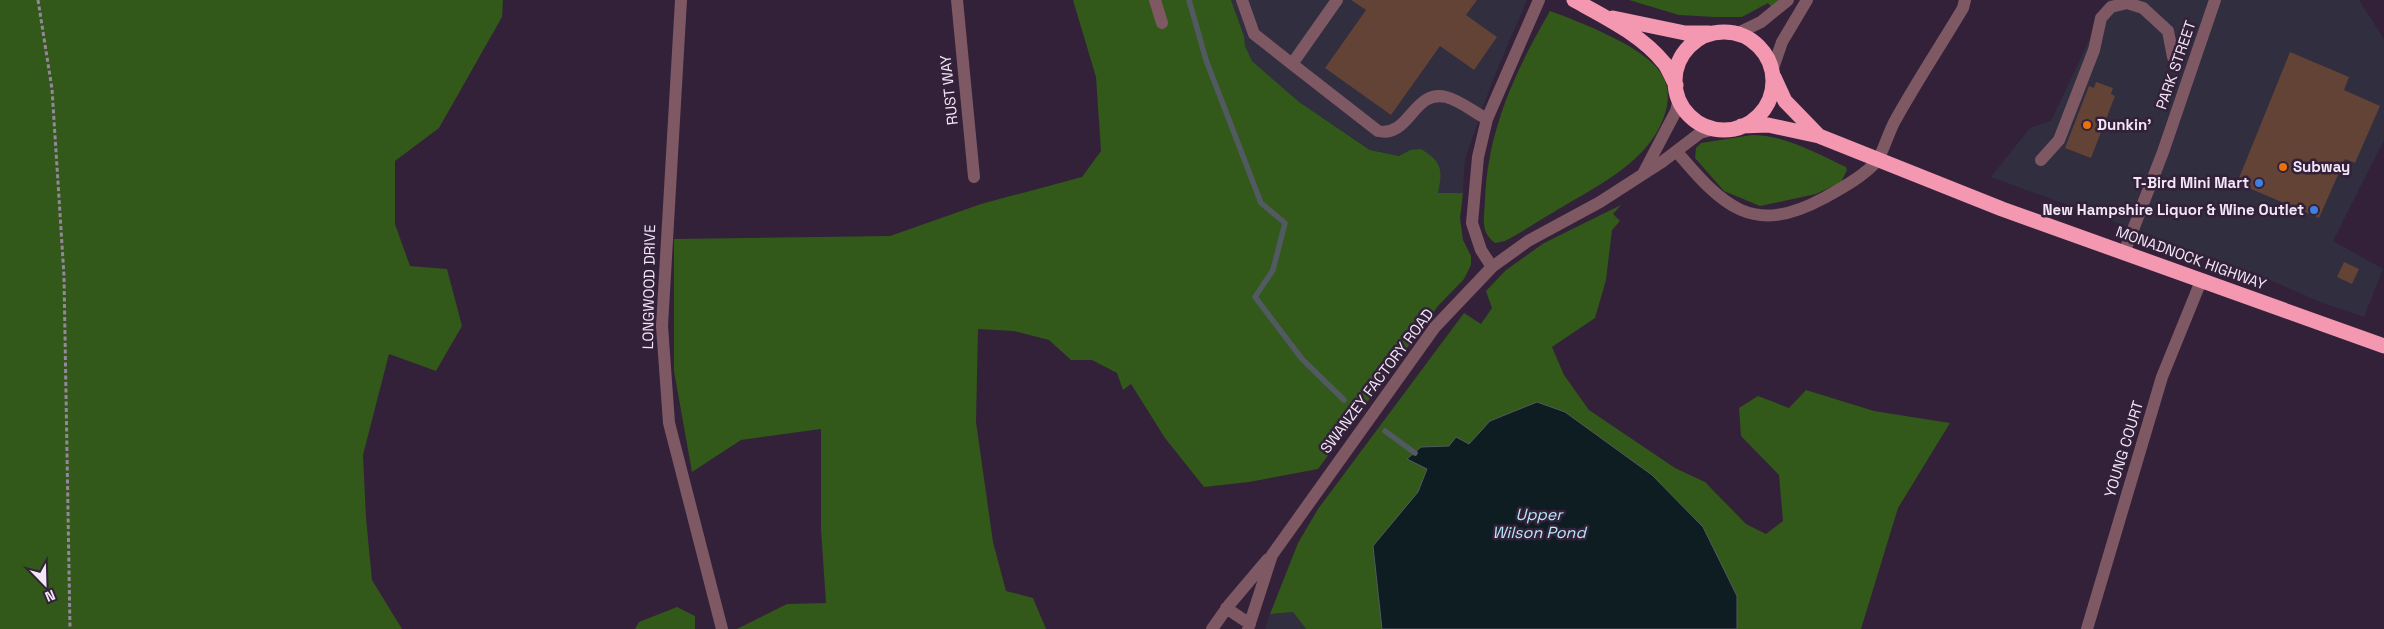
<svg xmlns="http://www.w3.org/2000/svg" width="2384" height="629" font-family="'Space Grotesk',sans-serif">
<rect width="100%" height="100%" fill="#332139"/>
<path fill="#302e3f" d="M1231 0H1527L1492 82 1465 159 1463 193H1438L1410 150 1399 156 1371 150 1298 102 1252 61 1244 46V36Z
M2108 0H2359L2384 39V140L2333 241 2383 269 2364 317 2320 302 2256 274 1991 177 2030 128 2051 121Z
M1293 612 1306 629H1265L1270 614Z"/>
<path fill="#32581a" d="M0 0H503L502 17 439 128 395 161V224L410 266 447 269 462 326 436 371 389 354 363 455 366 518 372 580 402 629H0Z
M1073 0H1231L1244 36 1245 46 1252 61 1299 102 1370 150 1399 156 1410 150 1421 149C1442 162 1443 169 1438 193H1463L1460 218 1463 240 1471 256V265L1464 279 1438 306 1318 469 1249 482 1204 487 1165 438 1131 384 1123 390 1117 373 1092 360H1071L1049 340 1014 331 978 329 976 422 993 542 1006 591 1033 598 1046 629H737L787 604 826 603 821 529V429L741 440 692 472 674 371V239L890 236 981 204 1082 177 1101 151 1096 77Z
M1629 0H1779L1772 8 1768 3 1742 17H1715L1679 15Z
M1550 11C1580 22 1637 44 1657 68 1668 81 1670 94 1666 110 1652 162 1596 186 1554 212 1538 221 1522 232 1505 241L1495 243C1480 232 1484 218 1485 202 1487 132 1515 71 1550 11Z
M1752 135C1785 135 1816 153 1846 167L1847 170 1841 182 1816 194 1760 206 1724 191 1695 158 1696 148 1701 143Z
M1621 205 1613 214 1620 221 1612 230 1606 280 1595 318 1552 347 1564 375 1589 410 1675 468 1705 482 1746 524 1766 534 1783 521 1779 475 1741 436 1739 408 1758 396 1789 408 1806 390 1874 411 1950 423 1898 508 1861 629H1306L1293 612 1270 614 1298 543 1318 509 1464 313 1481 324 1492 308 1486 291 1506 270 1544 243Z
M677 607 695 616V629H635L639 622Z"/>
<path fill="#0d1d21" stroke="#525a61" d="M1537 402 1565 412 1652 475 1703 527 1737 596V629H1382L1373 546 1418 492 1427 469 1407 459 1421 447 1449 446 1456 437 1469 444 1490 421Z"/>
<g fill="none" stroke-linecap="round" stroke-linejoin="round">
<path stroke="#525a61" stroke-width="5.5" d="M1189 0 1206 60 1261 203 1285 223 1273 270 1255 297 1302 359 1344 400
M1385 431 1415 453"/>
</g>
<path fill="#634335" d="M1351 0H1477L1466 15 1497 37 1474 70 1440 46 1391 115 1325 68 1366 10Z
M2290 52 2349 77 2344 90 2380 106 2355 163 2345 159 2319 218 2237 183Z
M2096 82 2113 88 2111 94 2115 96 2091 158 2065 148 2089 86 2094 88Z
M2344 262 2359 269 2352 284 2337 277Z"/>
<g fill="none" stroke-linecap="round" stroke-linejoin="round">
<path stroke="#95879a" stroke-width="3" stroke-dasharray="4 2.5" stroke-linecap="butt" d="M38 0 52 89 64 276 70 629"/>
<path stroke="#7e5862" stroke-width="12" d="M681 0 662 326 669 423 722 629
M957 0 974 177
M1155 0 1162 23
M1242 0 1254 34 1292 64 1337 0
M1736 34 1761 22 1788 0
M1292 64 1378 131C1410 138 1413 89 1446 97 1459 100 1474 112 1487 119
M1772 71 1782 42 1807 0
M1677 152C1723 206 1752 237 1824 198 1842 188 1864 176 1877 161 1882 155 1890 128 1896 119 1917 81 1941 45 1963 8L1965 0
M2041 160 2059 140 2094 50 2101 18 2111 7 2127 3 2143 8 2168 31 2173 57
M1644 172 1676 111 1679 99
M2124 253 2163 152 2215 0
M1492 267 1481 250 1472 223 1478 157 1487 119 1539 0
M1226 608 1250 624
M1212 629 1229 605 1268 559
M1248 629 1272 555 1435 327 1492 267 1528 241 1600 202 1662 162 1700 133 1715 129
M2087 629 2162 377 2201 281"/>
<path stroke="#f497b1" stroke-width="15" d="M1574 0C1605 17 1642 35 1665 64 1669 70 1672 78 1676 85
M1613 18 1685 33H1709
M1675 81a49 49 0 1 1 98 0a49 49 0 1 1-98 0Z
M1774 77 1785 101 1819 136
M1741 126 1768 125 1819 136 2002 209 2384 346"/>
</g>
<g fill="#e8710a" stroke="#332139" stroke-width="2">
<circle cx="2087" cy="125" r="5"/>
<circle cx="2283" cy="167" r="5"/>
</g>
<g fill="#3f7fe0" stroke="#332139" stroke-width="2">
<circle cx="2259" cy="183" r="5"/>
<circle cx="2314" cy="210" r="5"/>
</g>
<g text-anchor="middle" stroke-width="5" stroke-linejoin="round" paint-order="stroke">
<g font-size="15" fill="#f3e7f7" stroke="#332139">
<text transform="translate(2176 65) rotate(-71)" y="5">PARK STREET</text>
<text transform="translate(949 90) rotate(-96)" y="5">RUST WAY</text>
<text transform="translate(2191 258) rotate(20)" y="5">MONADNOCK HIGHWAY</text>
<text transform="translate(649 287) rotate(-89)" y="5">LONGWOOD DRIVE</text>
<text transform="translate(1377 381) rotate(-53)" y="5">SWANZEY FACTORY ROAD</text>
<text transform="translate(2124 449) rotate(-73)" y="5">YOUNG COURT</text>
</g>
<g font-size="15" font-weight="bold" fill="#f3e7f7" stroke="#332139" text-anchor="start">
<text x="2097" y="130">Dunkin'</text>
<text x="2293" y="172">Subway</text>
<text x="2249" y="188" text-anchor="end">T-Bird Mini Mart</text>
<text x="2304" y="215" text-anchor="end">New Hampshire Liquor &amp; Wine Outlet</text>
</g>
<g font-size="16" font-style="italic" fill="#b4e9f8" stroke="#332139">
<text x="1539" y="520">Upper<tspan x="1539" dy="18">Wilson Pond</tspan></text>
</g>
</g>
<g transform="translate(45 584) rotate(157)" stroke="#332139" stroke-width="4" paint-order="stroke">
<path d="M0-4L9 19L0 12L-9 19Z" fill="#f3e7f7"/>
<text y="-8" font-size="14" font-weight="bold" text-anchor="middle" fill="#f3e7f7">N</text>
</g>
</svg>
